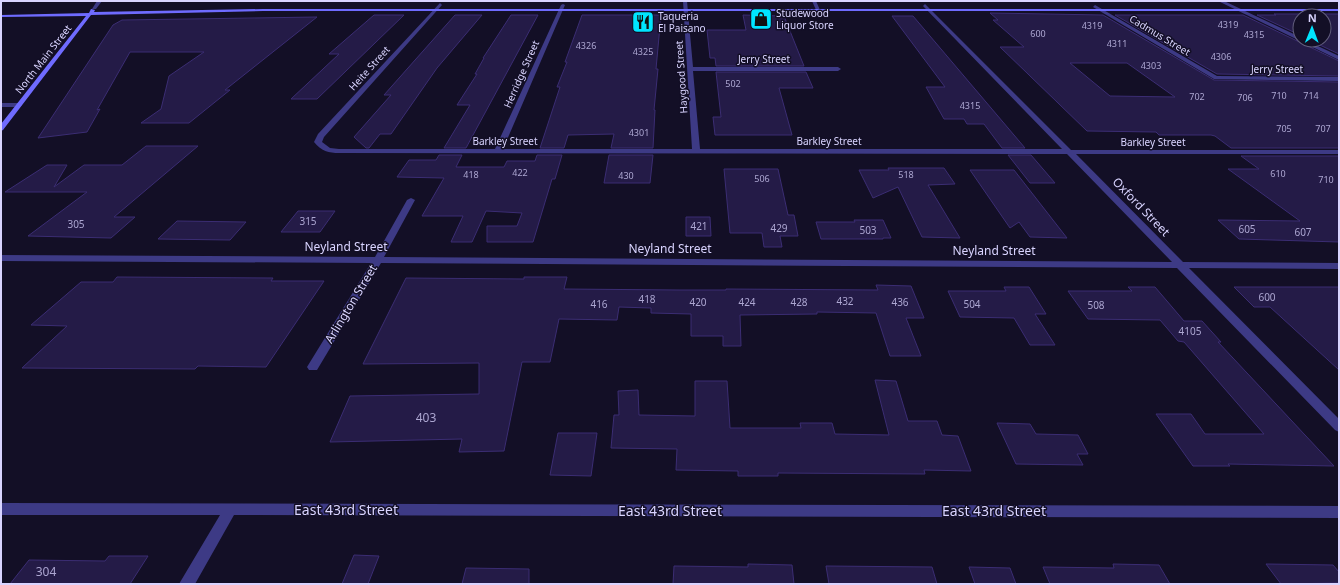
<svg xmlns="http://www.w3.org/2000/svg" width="1340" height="585" font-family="'Noto Sans',sans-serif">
<rect width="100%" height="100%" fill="#130f26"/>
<path fill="#241b47" stroke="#3b2d73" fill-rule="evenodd" d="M990 13 1103 15 1214 80 1339 82V148H1231L1215 136 1211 135H1159L1156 132 1087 131 1000 47H1024L993 20H998ZM1070 63H1127L1175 97 1110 96Z
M1274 14H1339V54L1309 40H1324V16H1300V35L1257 15H1276Z
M374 15H404L317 99H291L339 54H329Z
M455 15H482L437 68 391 134H380L369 148H366L354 137 391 95H384Z
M511 15H538L466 148H444L470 105H457L477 74H475L484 58H483Z
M582 15H661L656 69H658L654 110H655L653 148H611L614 134 568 135 564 148H540L560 87H557L567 62H565Z
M743 15 784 16 804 66H716L715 58H710L707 30H746Z
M1115 15H1243L1339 61V76L1217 74Z
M892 16H913L1025 148H1002L984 124H967L964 119H944L926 87H945Z
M317 17 225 90H230L189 123H141L161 109 169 76 204 52H130L97 110 100 109 87 132 38 138 113 25 122 20Z
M716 72H806L813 88H779L792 135H715L713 117H721Z
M146 146H198L114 217H135L111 238 28 236 87 192H5L47 165H67L54 187 84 165H122Z
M439 155H462L456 167H504L507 161H535L537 155H562L555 179H552L533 242H487V226H517L522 213 486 211 472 242H451L463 216H422L444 178 397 177 409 160H436Z
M609 155H653L650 183H604Z
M1008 155H1031L1055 183H1030Z
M1241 156H1339V242L1239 239 1218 220 1300 221 1228 169H1259Z
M888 168H944L955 184 928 185 960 238 922 237 898 187 873 198 859 170H889Z
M724 169H778L788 215H794L798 236H780L782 247H764L762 233H730Z
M970 170H1014L1067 238 1030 237 1019 222 1010 228Z
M298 211H335L320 232H281Z
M686 217H710L711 236H686Z
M854 220H883L891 238H883V239H821L816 222H855Z
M177 221 246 222 230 240 158 239Z
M117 277 273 278 271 281H324L266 367 198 366 195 369 22 368 67 326 31 325 81 282H113Z
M524 277H567L564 289 679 290H726V289L878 290 876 285 911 286 924 318H906L921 356H890L876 313 817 312V314L740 315 741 346H723V336H691V314L651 313V308L619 307 617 320 559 319 550 362H522L504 451 459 452 462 439 330 442 350 396 479 394V363L363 364 406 278 524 279Z
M1004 287H1029L1046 314H1035L1055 345H1030L1014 318 960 317 948 291H1006Z
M1128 287H1155L1184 321H1202L1221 342H1218L1334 466 1228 464 1230 466H1193L1156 414H1191L1205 434H1264L1184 342 1178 341 1160 320 1088 319 1068 291H1132Z
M1234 287H1339V370L1270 307H1254Z
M875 380 896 381 908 421H937L942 435 958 436 971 471 924 470 925 474 778 473V476H738V471L676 470 677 449 611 448 614 415H619L618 391 638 390 639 415 695 416V381H727L730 428H801L800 423H832L835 434 889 435Z
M997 423 1030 424 1036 434 1078 435 1088 454H1077L1083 465 1016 464Z
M558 433H597L591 476 550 475Z
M354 555 379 556 368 584H342Z
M109 556H148L130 584H10L29 560 105 561Z
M748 564 792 565 794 584H673L674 566 748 567Z
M1113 564 1159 565 1170 584H1050L1043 567 1114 568Z
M1266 564 1333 565 1339 572V583L1281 584Z
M826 566 932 567 937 584H829Z
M969 567 1010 568 1016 584H975Z
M466 568 529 569V584H462Z"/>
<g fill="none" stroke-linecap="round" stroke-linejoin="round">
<path fill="#3d3a85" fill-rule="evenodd" d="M683 1H687L693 67H838L841 69 838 71H693L700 149H1062L923 6 925 4 1071 150H1339V154H1076L1183 262 1339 263V269L1189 268 1339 419V432L1335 430 1177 268 381 263 317 370H309L307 367 371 263 1 261V255L375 257 407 200 411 198 415 200 384 257 1172 262 1067 154 339 153C329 153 321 151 314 142L318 134 440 3 442 5 324 137 322 142 330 148 339 149H495L561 5 563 4 565 5 503 149H692Z
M1218 1H1224L1300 37V40H1305L1339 56V60Z
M1095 5 1217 76 1339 77V81L1214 79 1093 7Z
M1 103H19L22 105 19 107H1Z
M1 503 1339 506V518L234 515 195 584H179L220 515H1Z"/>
<path fill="#3d3a85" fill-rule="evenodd" d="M97 1H102L96 9H92Z
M812 1H816L820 10H816Z"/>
<path fill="#6f6bff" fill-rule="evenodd" d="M91 9 95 10 94 12 263 9H1339V11H263L91 15 3 130 1 131V124L86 16 1 17V15L89 13Z"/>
</g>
<defs>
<g id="shop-square" transform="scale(1.15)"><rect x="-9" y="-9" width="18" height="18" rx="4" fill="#00e5ff" stroke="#130f26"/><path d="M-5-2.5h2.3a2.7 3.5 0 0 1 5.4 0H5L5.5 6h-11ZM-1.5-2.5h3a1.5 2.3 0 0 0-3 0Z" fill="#111"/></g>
<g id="restaurant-square" transform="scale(1.15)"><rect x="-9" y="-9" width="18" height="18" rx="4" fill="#00e5ff" stroke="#130f26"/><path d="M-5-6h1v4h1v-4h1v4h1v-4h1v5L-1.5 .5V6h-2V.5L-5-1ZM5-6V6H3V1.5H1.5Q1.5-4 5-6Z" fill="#111"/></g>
</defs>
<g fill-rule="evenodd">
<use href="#shop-square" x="761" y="19"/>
<use href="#restaurant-square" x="643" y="22"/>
</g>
<g text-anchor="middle" stroke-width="3" stroke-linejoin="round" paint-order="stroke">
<g font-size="9" fill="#aca6d1">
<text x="1228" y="28">4319</text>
<text x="1092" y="29">4319</text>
<text x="1038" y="37">600</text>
<text x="1254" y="38">4315</text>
<text x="1117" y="47">4311</text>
<text x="586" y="49">4326</text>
<text x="643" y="55">4325</text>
<text x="1221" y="60">4306</text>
<text x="1151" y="69">4303</text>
<text x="733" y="87">502</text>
<text x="1279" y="99">710</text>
<text x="1311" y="99">714</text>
<text x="1197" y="100">702</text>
<text x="1245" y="101">706</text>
<text x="970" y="109">4315</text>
<text x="1284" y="132">705</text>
<text x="1323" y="132">707</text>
<text x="639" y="136">4301</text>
<text x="520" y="176">422</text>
<text x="1278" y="177">610</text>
<text x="471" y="178">418</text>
<text x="906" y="178">518</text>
<text x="626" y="179">430</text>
<text x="762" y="182">506</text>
<text x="1326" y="183">710</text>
</g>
<g font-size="10" fill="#d9d4ff" stroke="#130f26" text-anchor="start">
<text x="776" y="17">Studewood<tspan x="776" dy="12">Liquor Store</tspan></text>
<text x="658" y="20">Taqueria<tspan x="658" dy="12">El Paisano</tspan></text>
</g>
<g font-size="10" fill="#d9d4ff" stroke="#130f26">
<text transform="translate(1160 35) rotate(31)" y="4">Cadmus Street</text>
<text transform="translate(43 59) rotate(-52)" y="4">North Main Street</text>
<text x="764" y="63">Jerry Street</text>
<text transform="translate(369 68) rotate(-48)" y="4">Heite Street</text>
<text x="1277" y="73">Jerry Street</text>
<text transform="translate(521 74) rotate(-66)" y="4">Herridge Street</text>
<text transform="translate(681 77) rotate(-94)" y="4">Haygood Street</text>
<text x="505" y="145">Barkley Street</text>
<text x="829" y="145">Barkley Street</text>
<text x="1153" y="146">Barkley Street</text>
</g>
<g font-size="10" fill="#aca6d1">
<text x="308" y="225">315</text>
<text x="76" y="228">305</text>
<text x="699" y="230">421</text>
<text x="779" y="232">429</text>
<text x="1247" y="233">605</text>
<text x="868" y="234">503</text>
<text x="1303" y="236">607</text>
<text x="1267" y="301">600</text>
<text x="647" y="303">418</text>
<text x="845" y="305">432</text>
<text x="698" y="306">420</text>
<text x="747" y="306">424</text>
<text x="799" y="306">428</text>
<text x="900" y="306">436</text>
<text x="599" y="308">416</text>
<text x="972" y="308">504</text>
<text x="1096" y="309">508</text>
<text x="1190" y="335">4105</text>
</g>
<g font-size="12" fill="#d9d4ff" stroke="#130f26">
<text transform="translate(1141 207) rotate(46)" y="4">Oxford Street</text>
<text x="346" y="251">Neyland Street</text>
<text x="670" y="253">Neyland Street</text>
<text x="994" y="255">Neyland Street</text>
<text transform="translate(351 304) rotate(-59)" y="4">Arlington Street</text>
</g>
<g font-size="12" fill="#aca6d1">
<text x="426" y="422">403</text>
<text x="46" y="576">304</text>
</g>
<g font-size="14" fill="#d9d4ff" stroke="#130f26">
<text x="346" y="515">East 43rd Street</text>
<text x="670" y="516">East 43rd Street</text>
<text x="994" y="516">East 43rd Street</text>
</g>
</g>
<rect width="1340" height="585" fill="none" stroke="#d9d4ff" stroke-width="4"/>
<g transform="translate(1312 28) rotate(1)"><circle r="19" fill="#130f26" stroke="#625e7d"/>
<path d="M0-3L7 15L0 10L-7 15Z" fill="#00e5ff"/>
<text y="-6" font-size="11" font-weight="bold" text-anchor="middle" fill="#d9d4ff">N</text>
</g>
</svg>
